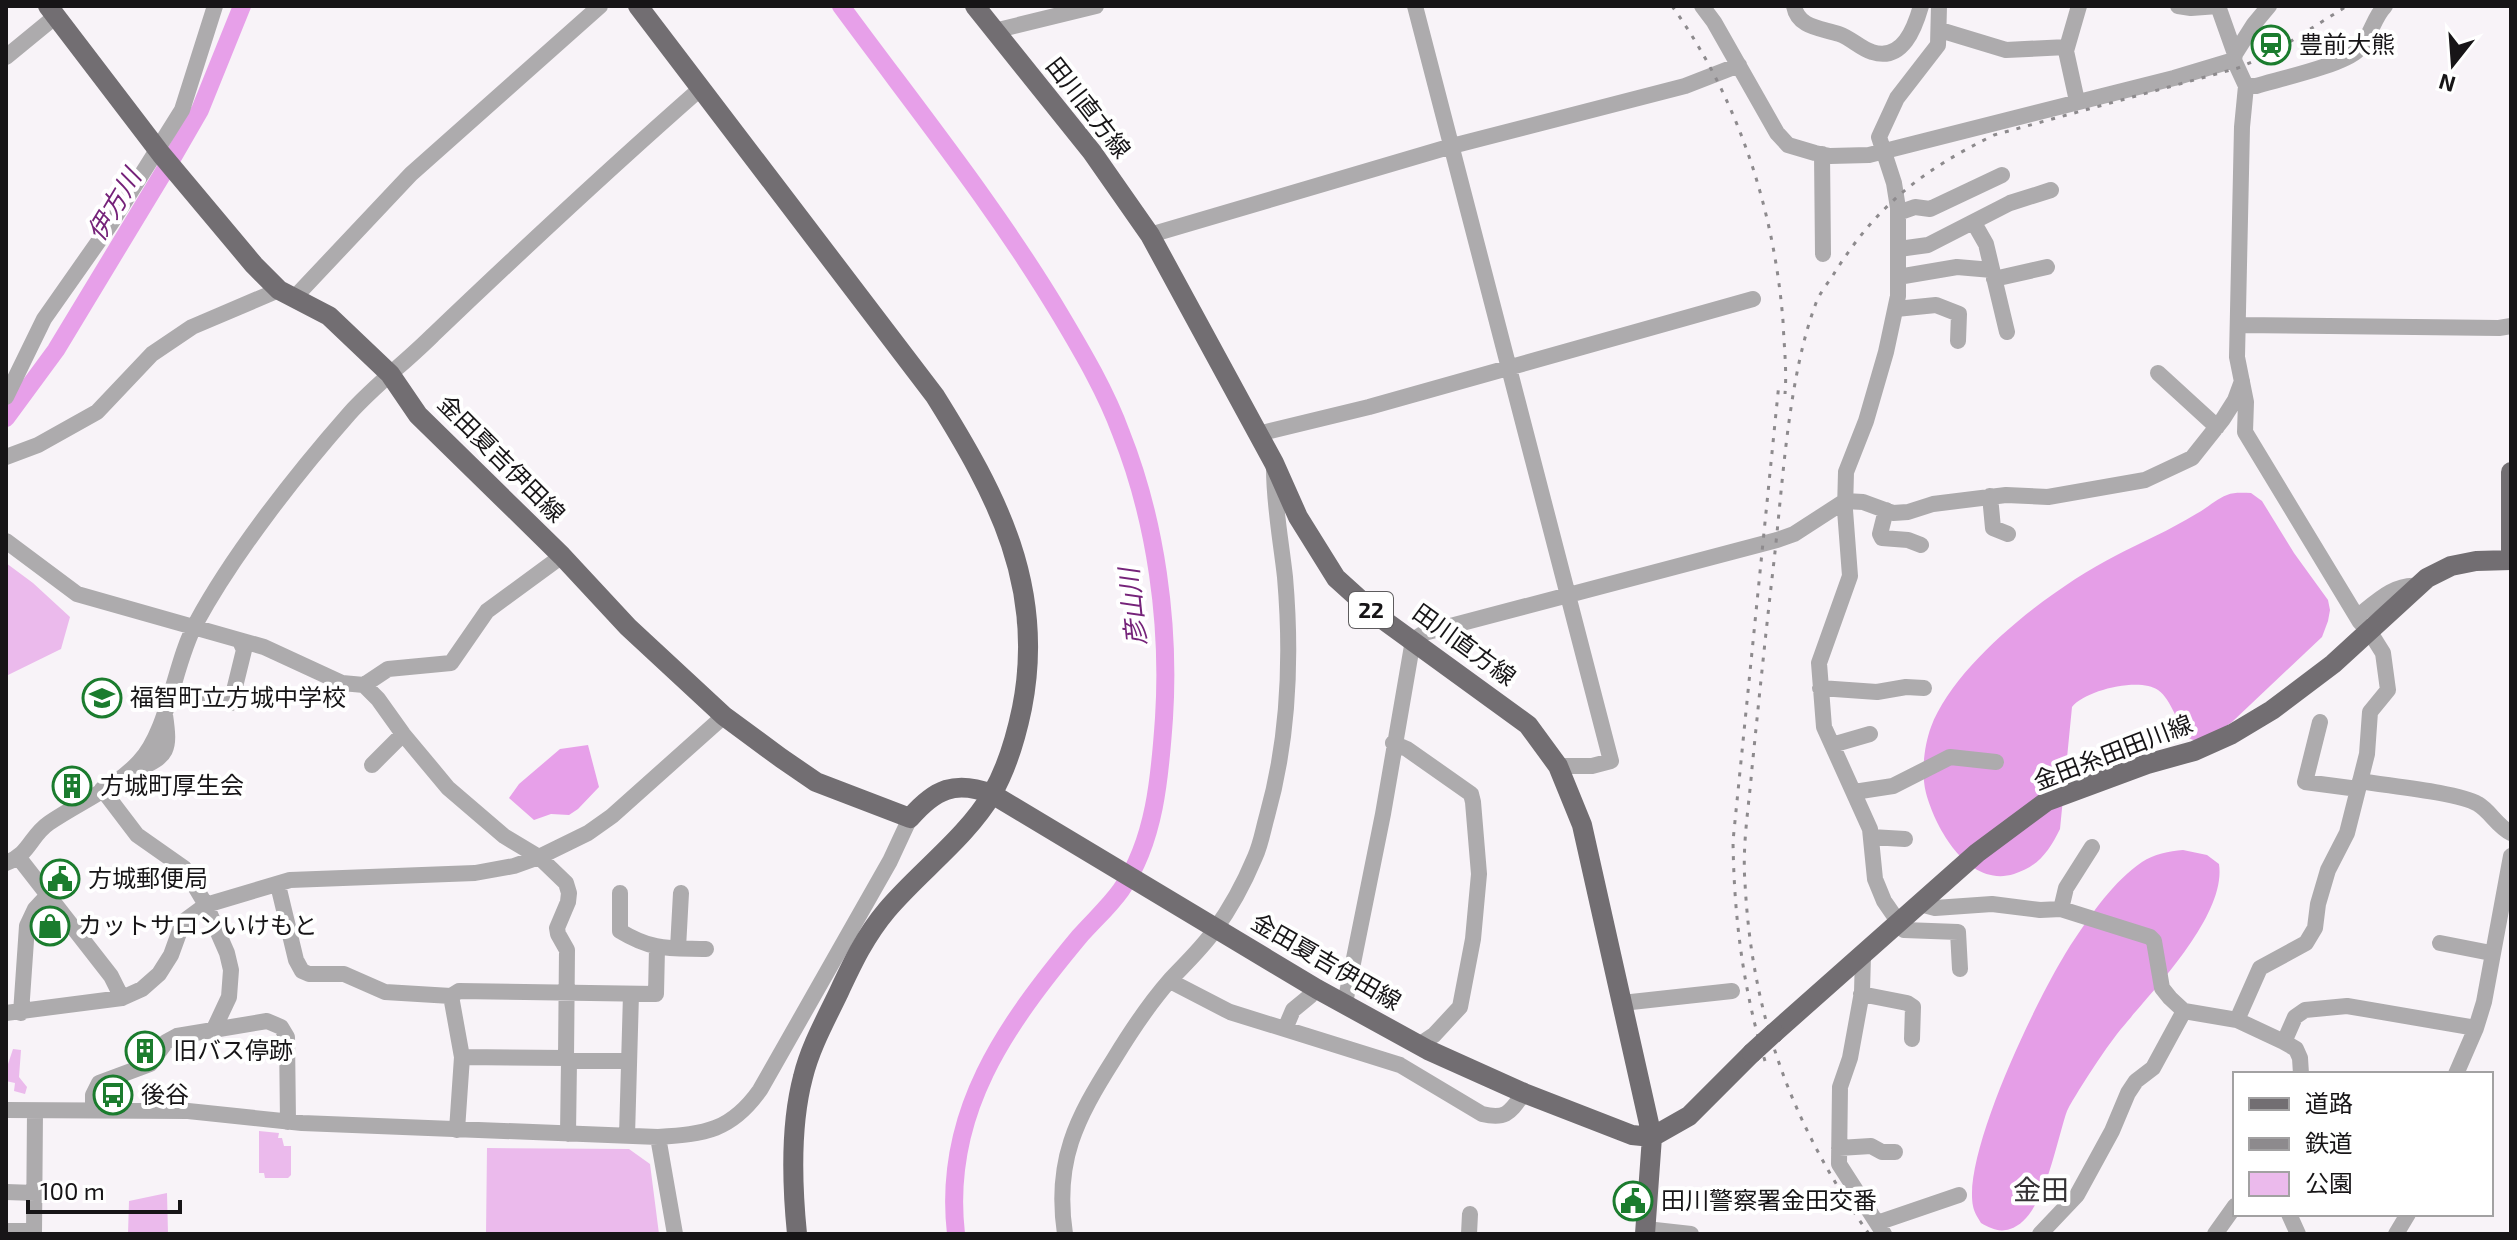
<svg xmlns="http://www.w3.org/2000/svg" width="2517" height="1240" font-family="'Exo 2','Noto Sans JP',sans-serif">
<rect width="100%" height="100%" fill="#f8f3f8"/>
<path fill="#ebbaec" d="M6 563 33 583 70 617 61 649 6 676Z
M13 1049 21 1050 19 1077 27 1087 25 1094 14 1091 15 1083 6 1081V1070Z
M259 1131 279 1133 278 1138H282L284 1146H291V1175L288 1178H265L264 1173H259Z
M487 1148 629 1149 650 1164 659 1234H486Z
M167 1193 168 1234H128L129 1201Z"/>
<path fill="#e59ee7" d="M2251 493 2262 501 2294 553 2328 600 2330 610 2328 621 2322 637 2232 722 2207 739 2196 741 2188 738C2177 724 2172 700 2158 690 2140 677 2085 690 2072 707L2060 829C2049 851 2039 866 2014 874 1969 888 1936 830 1926 793 1921 773 1924 746 1931 727 1956 661 2054 587 2115 556 2142 542 2170 530 2196 514 2206 509 2216 499 2227 495 2234 492 2243 493 2251 493Z
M2183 850 2207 855 2219 864C2227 917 2149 994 2117 1034 2103 1052 2091 1071 2079 1090 2075 1097 2070 1104 2067 1111 2056 1142 2044 1219 2010 1229 1999 1233 1990 1228 1981 1223 1978 1218 1974 1212 1973 1206 1962 1152 2042 987 2074 940 2092 913 2114 881 2142 862 2154 854 2169 851 2183 850Z"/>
<path fill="#e7a0e9" d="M588 745 599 787 578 809 569 815 551 814 534 820 509 798 519 784 560 749Z"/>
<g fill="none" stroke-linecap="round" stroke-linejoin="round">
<path stroke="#e7a0e9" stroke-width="18" d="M841 6C916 108 996 207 1061 316 1083 353 1106 392 1121 433 1156 521 1170 624 1164 718 1160 776 1155 841 1121 890 1109 907 1093 921 1079 937 1006 1025 942 1113 956 1234
M6 418 56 350 174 155 200 110 242 6"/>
<path stroke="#adabad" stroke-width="16" d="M1415 6 1611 761 1592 766H1558
M1702 6 1714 22 1777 133 1788 145 1815 153 1830 156 1869 155 2174 78 2234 60
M1794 6C1798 28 1821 28 1839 34 1851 38 1861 49 1872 52 1903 62 1915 27 1921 6
M1939 6 1938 45 1897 98 1879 137 1894 183 1898 208V296L1886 352 1866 421 1846 472 1845 510 1850 576 1819 663 1824 727 1870 829 1875 879 1884 901 1904 930 1958 932 1960 969
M2178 6 2191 8 2218 6 2235 54
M2269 6 2254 24 2235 54 2234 60 2246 86 2242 127 2237 357 2246 402 2245 432 2360 622
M1940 30 2006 50 2067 47
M994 31 1096 6
M6 57 56 16
M2246 86H2256C2279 79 2343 65 2358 50 2371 37 2373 18 2385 6
M2077 101 2066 51 2079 6
M1822 154 1823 254
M1898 213 1915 207 1930 209 2002 175
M1974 223 1986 244 2007 332
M1150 235 1452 146 1685 86 1739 65
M1899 249 1928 245 2010 203 2051 190
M1898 277 1957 267 1992 270
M1994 279 2047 267
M295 297 411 174 600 6
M1896 309 1936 305 1959 314 1958 341
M2238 325 2499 328 2511 326
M2158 373 2217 427
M6 397 44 319 110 225 182 110 215 6
M1258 434 1369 407 1753 299
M6 457 38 445 97 412 152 354 192 327 279 290
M1990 496 1993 528 2008 534
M1886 510 1880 534 1882 538 1908 540 1921 545
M6 541 77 594 264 647 342 683 364 685 378 699 403 734 448 788 504 836 539 857 566 883 569 893 568 902 557 928 558 934 567 950 566 1058 462 1057
M2357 617C2375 603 2394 583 2418 586
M364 685 388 669 451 663 487 611 562 556
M1820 688 1877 692 1906 687 1924 688
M171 691 231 703 244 650 240 641
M2320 722 2305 782 2358 789
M1393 743 1407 749 1471 794 1473 802 1479 874 1473 939 1460 1007 1434 1035 1419 1045
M1832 745 1870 734
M372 765 403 734
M136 770C169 756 170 750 165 715
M2360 781C2388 786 2456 792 2478 804 2490 811 2497 826 2511 833
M102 789 137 835 184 868 206 905 227 953 231 970 229 997 214 1029
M1854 792 1893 786 1950 757 1996 762
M1871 837 1905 839
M19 858 111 976 122 998
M6 863C30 854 30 836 49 823 78 803 115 788 139 762 169 730 174 663 196 623 234 553 297 473 349 414 375 385 406 362 433 335 521 251 609 169 700 89
M278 885 296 960 302 971 309 974H344L385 992 451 996 459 991 656 994 657 948
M620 893V931C653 951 669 948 706 949
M1920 904 1935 908 1992 904 2040 910 2061 909 2150 937 2154 941 2162 988 2170 998 2184 1011 2237 1020 2284 1042 2296 1049 2300 1058 2301 1074
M2061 909 2066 888 2092 847
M2440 943 2491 953
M678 948 681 893
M1863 955 1862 992 1850 1058 1840 1087 1839 1164 1884 1234
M1170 981 1230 1012 1400 1065 1482 1114C1507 1120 1510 1112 1524 1093
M1861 994 1907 1003 1913 1007 1912 1039
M451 996 462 1057 457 1130
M1345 1003 1383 814 1413 640 1424 633 1777 540 1794 534 1845 501 1863 502 1893 513 1908 512 1933 504 2006 495 2048 497 2145 480 2192 458 2223 419 2235 400 2242 381
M1622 1003 1732 991
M6 1013 122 998 142 989 159 974 171 955 183 922 206 905 290 880 475 873 514 866 539 857 588 833 612 816 724 716
M21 1013 27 926 35 909 48 895
M2237 1020 2260 968 2306 943 2315 928 2318 904 2328 870 2347 833 2367 754 2370 712 2388 690 2383 653 2373 637
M1285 1029 1293 1010 1310 996 1315 987
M2284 1042 2295 1017 2305 1010 2347 1006 2476 1028
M566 1058 569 1061H629
M2456 1074 2476 1028 2484 1002 2511 856
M6 1110 188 1111 302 1123 658 1137C705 1134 731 1131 760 1090L890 861 910 818
M93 1110V1095L99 1083 150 1064 166 1042 177 1036 267 1021 281 1027 287 1037 288 1122
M568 1134 569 1061
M627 1136 631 994
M658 1137 675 1234
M1839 1148 1871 1146 1882 1152H1895
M6 1192 35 1193
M2289 1214 2298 1234
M1877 1223 1959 1195
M1646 1229 1691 1234
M6 1231H34
M34 1234 35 1111
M1065 1234C1054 1161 1076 1119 1114 1059 1131 1031 1148 1005 1170 980 1185 964 1201 949 1214 931 1230 909 1245 881 1255 857 1261 844 1263 830 1267 816 1289 738 1292 658 1285 577 1281 541 1274 505 1274 469
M1469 1234 1470 1214
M2040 1234 2077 1195 2112 1131 2128 1093 2136 1081 2153 1068 2184 1011
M2215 1234 2235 1206
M2396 1234 2408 1214"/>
<path stroke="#726e72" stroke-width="20" d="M48 6 161 154 254 265 279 290 329 316 390 374 418 415 562 556 628 627 724 716 781 758 816 782 910 818C935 789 955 780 992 794L1317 989 1428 1050 1524 1093 1632 1135 1652 1137 1689 1116 1752 1053
M638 6 935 396C997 495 1046 587 1022 708 1016 737 1007 768 992 794 967 837 919 872 887 910 865 936 852 964 838 994 825 1021 810 1048 803 1077 790 1126 792 1184 797 1234
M975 6 1092 152 1150 235 1274 463 1298 517 1336 578 1378 616 1528 725 1558 766 1582 825 1652 1137 1645 1234
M2511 472V554
M1774 1033 1977 853 2047 801 2147 764 2194 751 2232 734 2272 710 2333 664 2427 578 2451 566 2476 561 2511 560"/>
<path stroke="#8d8a8d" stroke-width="3" stroke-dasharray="4 8" stroke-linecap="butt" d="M1672 6C1738 98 1774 209 1783 321 1784 346 1787 370 1785 394
M1765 1061C1743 989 1734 917 1733 841L1779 383
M1869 1234C1792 1125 1752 1017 1745 883 1742 845 1749 806 1752 768 1759 699 1766 630 1774 561 1783 482 1788 377 1816 303 1820 292 1829 282 1835 272 1878 204 1923 170 1994 135L2238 68 2272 53 2347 6"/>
<path stroke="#726e72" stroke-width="20" d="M1752 1053 1774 1033"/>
</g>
<defs>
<g id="station-ring" transform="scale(2)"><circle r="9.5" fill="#fff" stroke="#1b7c2e" stroke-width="1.5"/><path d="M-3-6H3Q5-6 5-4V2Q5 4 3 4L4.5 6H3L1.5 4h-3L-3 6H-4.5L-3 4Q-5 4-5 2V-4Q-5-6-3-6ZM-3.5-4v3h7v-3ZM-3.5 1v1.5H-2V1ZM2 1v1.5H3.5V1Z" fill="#1b7c2e"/></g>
<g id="school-ring" transform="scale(2)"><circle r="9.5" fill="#fff" stroke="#1b7c2e" stroke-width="1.5"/><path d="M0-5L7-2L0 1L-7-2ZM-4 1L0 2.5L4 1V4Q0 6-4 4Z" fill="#1b7c2e"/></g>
<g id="building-ring" transform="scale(2)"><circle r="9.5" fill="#fff" stroke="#1b7c2e" stroke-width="1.5"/><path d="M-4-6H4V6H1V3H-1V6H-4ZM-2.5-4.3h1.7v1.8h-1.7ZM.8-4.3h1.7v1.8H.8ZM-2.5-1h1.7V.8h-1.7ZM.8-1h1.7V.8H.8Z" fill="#1b7c2e"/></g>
<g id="civic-ring" transform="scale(2)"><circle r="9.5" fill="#fff" stroke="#1b7c2e" stroke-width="1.5"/><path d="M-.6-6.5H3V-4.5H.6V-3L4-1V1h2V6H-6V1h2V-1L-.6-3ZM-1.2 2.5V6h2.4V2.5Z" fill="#1b7c2e"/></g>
<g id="shop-ring" transform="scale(2)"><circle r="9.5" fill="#fff" stroke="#1b7c2e" stroke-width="1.5"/><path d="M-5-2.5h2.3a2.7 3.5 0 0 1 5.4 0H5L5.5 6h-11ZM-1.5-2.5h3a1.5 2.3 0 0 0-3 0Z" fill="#1b7c2e"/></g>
<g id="bus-ring" transform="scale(2)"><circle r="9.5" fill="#fff" stroke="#1b7c2e" stroke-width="1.5"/><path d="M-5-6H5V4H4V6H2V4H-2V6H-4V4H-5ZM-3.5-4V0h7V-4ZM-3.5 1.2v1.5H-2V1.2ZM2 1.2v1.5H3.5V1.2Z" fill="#1b7c2e"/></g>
</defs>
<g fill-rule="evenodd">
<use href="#station-ring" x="2271" y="45"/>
<use href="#school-ring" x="102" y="698"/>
<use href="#building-ring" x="72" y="786"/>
<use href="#civic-ring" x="60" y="879"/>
<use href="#shop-ring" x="50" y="926"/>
<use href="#building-ring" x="145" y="1051"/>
<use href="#bus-ring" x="113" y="1095"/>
<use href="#civic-ring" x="1633" y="1201"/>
</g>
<g text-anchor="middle" stroke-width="8" stroke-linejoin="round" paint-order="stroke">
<rect fill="#fff" stroke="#5d5b5d" stroke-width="2" x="1349" y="592" width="44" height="36" rx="6"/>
<g font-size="22" font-weight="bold" fill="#171517">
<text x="1371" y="618">22</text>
</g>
<g font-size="24" fill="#171517" stroke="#fff" text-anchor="start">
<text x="2299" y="53">豊前大熊</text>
<text x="130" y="706">福智町立方城中学校</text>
<text x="100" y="794">方城町厚生会</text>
<text x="88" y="887">方城郵便局</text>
<text x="78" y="934">カットサロンいけもと</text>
<text x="173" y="1059">旧バス停跡</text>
<text x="141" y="1103">後谷</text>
<text x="1661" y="1209">田川警察署金田交番</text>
</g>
<g font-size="24" fill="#171517" stroke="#fff">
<text transform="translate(1088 108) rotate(52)" y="8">田川直方線</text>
<text transform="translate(501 459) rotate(45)" y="8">金田夏吉伊田線</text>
<text transform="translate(1464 645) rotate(36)" y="8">田川直方線</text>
<text transform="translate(2113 753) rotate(-21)" y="8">金田糸田田川線</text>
<text transform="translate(1326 962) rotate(30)" y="8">金田夏吉伊田線</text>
</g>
<g font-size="26" font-style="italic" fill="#752279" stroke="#fff">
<text transform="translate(114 205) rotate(-59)" y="9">伊方川</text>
<text transform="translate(1133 607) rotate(-96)" y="9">彦山川</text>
</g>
<g font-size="28" fill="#363336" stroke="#fff">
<text x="2041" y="1200">金田</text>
</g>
</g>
<rect width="2517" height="1240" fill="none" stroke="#171517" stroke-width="16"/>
<rect x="2233" y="1072" width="260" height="144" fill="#ffffff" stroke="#a2a1a2" stroke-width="2"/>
<rect x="2249" y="1098" width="40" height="12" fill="#726e72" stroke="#a2a1a2" stroke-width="2"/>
<text x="2305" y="1112" font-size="24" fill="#171517">道路</text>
<rect x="2249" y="1138" width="40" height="12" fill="#8d8a8d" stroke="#a2a1a2" stroke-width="2"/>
<text x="2305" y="1152" font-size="24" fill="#171517">鉄道</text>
<rect x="2249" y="1172" width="40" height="24" fill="#ebbaec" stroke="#a2a1a2" stroke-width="2"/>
<text x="2305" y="1192" font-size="24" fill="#171517">公園</text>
<g transform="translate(2453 64) rotate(197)" stroke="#ffffff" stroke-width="6" paint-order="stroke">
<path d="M0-6L14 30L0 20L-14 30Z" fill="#171517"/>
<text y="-12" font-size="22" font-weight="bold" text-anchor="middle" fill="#171517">N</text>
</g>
<path d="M28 1200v12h152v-12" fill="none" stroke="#171517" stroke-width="4"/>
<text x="40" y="1200" font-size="24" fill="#171517" stroke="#ffffff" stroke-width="6" paint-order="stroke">100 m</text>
</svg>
